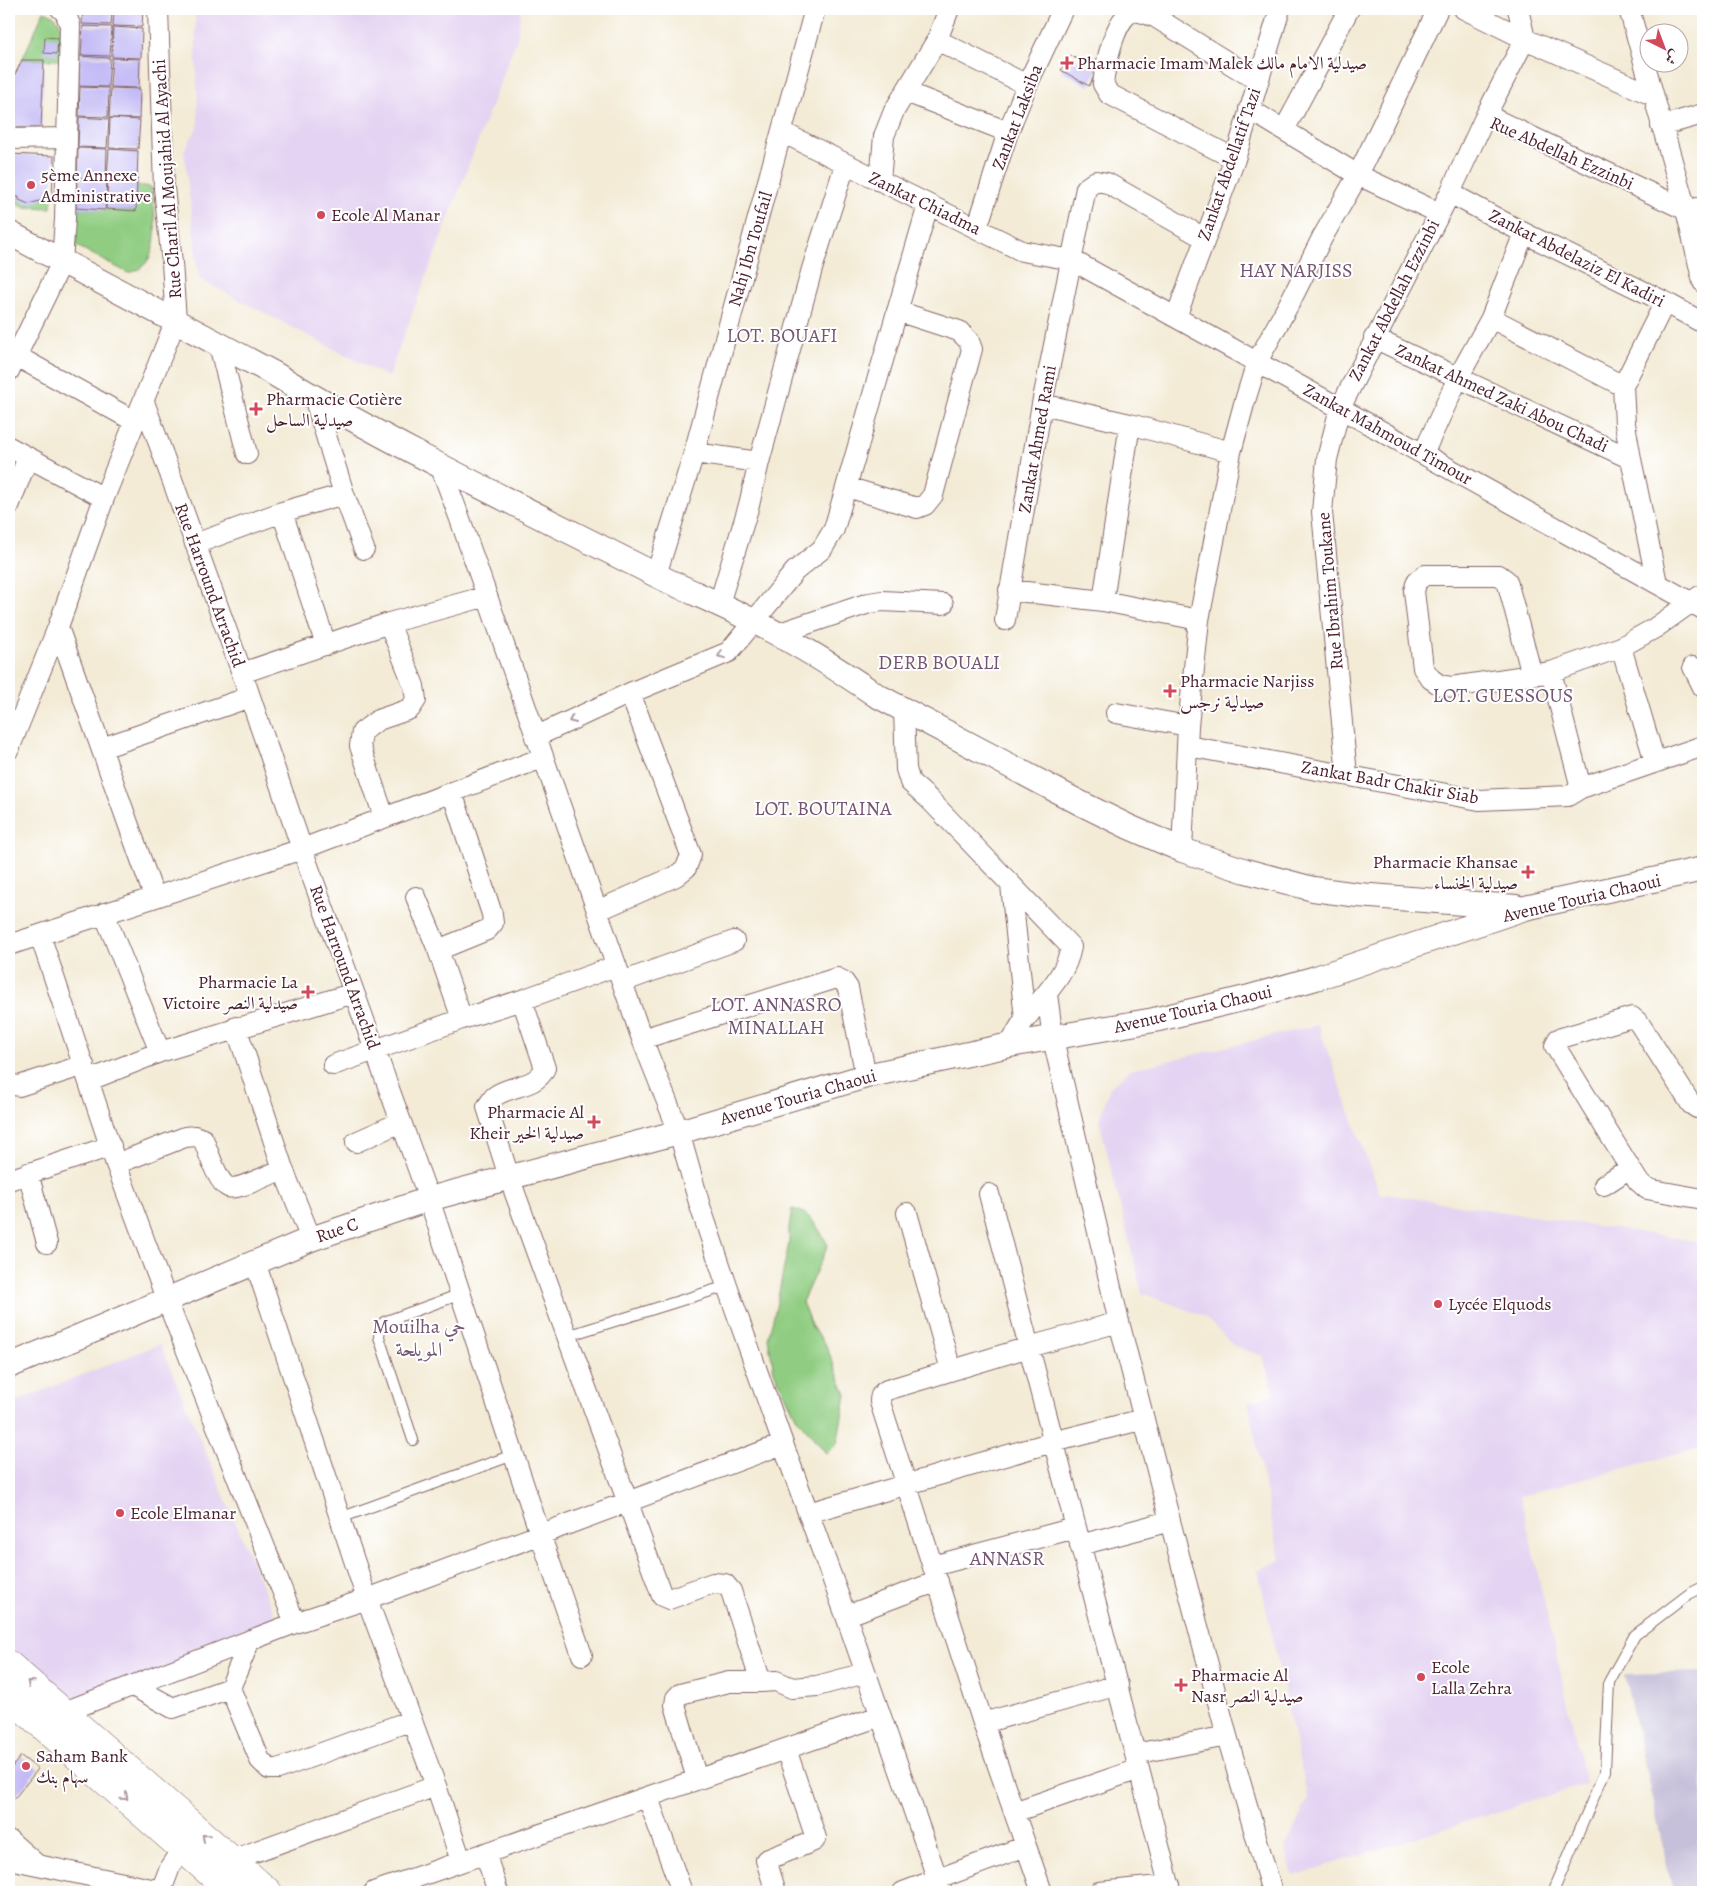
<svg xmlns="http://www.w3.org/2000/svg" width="1712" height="1901" font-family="Alegreya,Amiri,serif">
<rect width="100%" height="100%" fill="#fff"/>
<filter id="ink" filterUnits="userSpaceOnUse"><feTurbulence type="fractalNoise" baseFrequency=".02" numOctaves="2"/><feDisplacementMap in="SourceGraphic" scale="10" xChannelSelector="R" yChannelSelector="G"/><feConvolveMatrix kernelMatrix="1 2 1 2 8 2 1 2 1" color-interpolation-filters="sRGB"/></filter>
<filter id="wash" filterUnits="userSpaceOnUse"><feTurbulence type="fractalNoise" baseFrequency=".0096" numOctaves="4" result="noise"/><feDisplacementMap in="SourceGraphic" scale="20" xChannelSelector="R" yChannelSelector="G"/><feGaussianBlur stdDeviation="1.12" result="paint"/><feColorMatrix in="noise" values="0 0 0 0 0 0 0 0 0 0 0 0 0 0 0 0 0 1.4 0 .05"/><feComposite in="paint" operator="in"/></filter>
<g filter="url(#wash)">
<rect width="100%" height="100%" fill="#f3ebd6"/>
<path fill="#e4d3f2" d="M195 9H521L517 38 388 377 199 279 184 150 198 127Z
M1318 1025 1379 1193 1703 1242V1447L1520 1496 1586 1784 1293 1876 1285 1847 1308 1800 1258 1570 1280 1560 1248 1402 1275 1394 1262 1356 1234 1346 1204 1316 1142 1293 1099 1120 1110 1087 1130 1070Z
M160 1344 278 1623 69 1707 9 1651V1404Z"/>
<path fill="#c6c0da" d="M1703 1672V1892H1673L1624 1674Z"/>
<path fill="#90cd82" stroke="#6d7656" d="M44 11C69 19 61 39 60 60H22Z
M137 185 151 187C155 212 165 267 128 273L77 246 74 239 76 208 135 211Z
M9 197H52L51 208 25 207 9 201Z
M792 1209C812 1212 818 1229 828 1245L802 1302 812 1327 825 1343 846 1395 837 1444 826 1453 796 1417 774 1371 768 1338 776 1307 789 1243V1228Z"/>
<g id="blocks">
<path fill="#c2baf5" d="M83 9H112L111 25 82 24Z
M114 9H143L142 27 113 26Z
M83 26 112 27 110 56 81 55Z
M113 27 142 29 141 58 112 57Z
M45 37 58 38 57 54 44 53Z
M1070 55 1097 70 1089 86 1061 70Z
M80 56 110 58 108 87 79 86Z
M112 58 140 59 139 88 110 87Z
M22 60H44L41 128H9V87Z
M80 87 109 88 108 117 79 116Z
M111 88 140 89 139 119 109 118Z
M79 117 109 119 107 148 78 147Z
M110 118 140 120 138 149 109 148Z
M78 148 107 149 106 179 77 178Z
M109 149 138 151 137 180 107 179Z
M9 154 54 156 52 197H43V200L29 204 19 200V197H9Z
M77 179 107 180 105 210 76 208Z
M108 180 137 181 136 211 106 209Z
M21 1756 38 1769 14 1799 9 1794V1771Z"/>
</g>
</g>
<g filter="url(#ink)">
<use href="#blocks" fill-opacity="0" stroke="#856667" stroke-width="1"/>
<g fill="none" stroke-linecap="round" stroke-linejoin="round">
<g stroke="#856667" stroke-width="12">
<path id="service" d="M567 1336 727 1286
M413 1440 379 1337 380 1327 384 1322 461 1294
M340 1518 513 1455
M1553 1892 1605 1771 1609 1682 1635 1635 1689 1594 1703 1587"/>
</g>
<g stroke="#856667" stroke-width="22">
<path id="minor" d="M1464 9 1525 39 1652 95
M1629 9 1686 210 1703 282
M937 40 1027 85
M906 92 1008 132
M1249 109 1358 175 1439 213
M1486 115 1525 39 1518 9
M1661 126 1703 114
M1284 130 1349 9
M782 132 1022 251 1072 260 1703 609
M9 139 67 138
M1235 159 1109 94 1103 84C1105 68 1114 19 1132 12 1139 10 1148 15 1155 17L1258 81
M880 181 884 136 894 111 937 40 949 9
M1450 193 1524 233 1665 302 1703 323
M977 228 1008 132 1027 85 1063 9
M1176 317 1235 159 1280 9
M1491 318 1623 386
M1374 338 1631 459
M219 345 247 454
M9 352 136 422
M9 371 62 262 65 219 70 25 65 12 61 9
M314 397 344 494 364 549
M144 402 242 673 302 849 429 1199 540 1534 582 1655
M1042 404 1130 424 1231 452
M9 447 104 498
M694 453 759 462
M1423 454 1458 378 1491 318 1524 233
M440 465 460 519 642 1039 679 1132 700 1206 727 1286 783 1444 846 1616 942 1892
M847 487 917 508 925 505 933 495 972 349 969 341 959 331 897 311
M9 506 28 457
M282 512 326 645
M195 544 282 512 344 494
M656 575 694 453 815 9
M1657 583 1631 459 1625 424 1623 386 1665 302
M1009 590 1103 601 1199 620
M1103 601 1130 424
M719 604 749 505 759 462 812 269 845 165
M1005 620 1042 404 1086 188 1096 181 1107 183 1204 238
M58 627 154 896
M777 634 869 603 882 601 943 604
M1621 647 1655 762
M1693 667 1703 687
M1551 672 1581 788
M242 673 389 623 487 596
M1532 675 1507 581 1499 575H1425L1417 581 1414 591 1423 668 1431 679 1440 685 1452 687 1551 672 1621 647 1655 628 1700 596
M904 710 906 769 910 782 929 799 1071 947C1066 976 1043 996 1026 1018 1019 1026 1015 1036 1010 1045
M1116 713 1188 726
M535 737 630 693 729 652 795 571 822 549 834 529 928 205
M1188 746 1479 800 1568 796 1581 788 1703 746
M102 748 250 697
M9 749 58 627 104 498 176 320 172 263 164 188 158 9
M1347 775 1322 512 1327 459 1340 408 1450 193 1486 115 1686 210 1703 207
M384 817 360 746 362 732 378 720 410 709 416 700 414 686 389 623
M1182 850 1188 726 1199 620 1231 452 1244 404 1257 362 1290 302 1322 238 1358 175 1438 9
M1011 885 1025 1019
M416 897 438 950 462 1019
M597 911 676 876 686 868 691 855 630 693
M104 913 160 1052
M40 935 116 1164 167 1301 295 1623
M9 945 302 849 542 758
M438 950 487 930 493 923 492 914 452 792
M622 982 734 941
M1047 994 1053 1039 1119 1322 1170 1521 1227 1736 1272 1892
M522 1000 545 1068C536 1089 510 1084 494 1097 492 1100 489 1104 487 1107L509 1177 662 1596 669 1599 713 1583 725 1584 731 1591 761 1682H729L680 1694 676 1698 675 1705 697 1779
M236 1027 283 1169 311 1239
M642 1039 837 978 843 981 848 988 866 1076
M333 1065 462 1019 522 1000 616 966
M90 1080 160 1052 354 993
M9 1084 19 1086 84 1065
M1703 1106 1697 1108 1691 1104 1639 1023 1632 1017 1558 1039 1555 1046 1638 1181 1647 1189 1703 1199
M356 1142 401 1122
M116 1164 185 1137 195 1136 203 1139C208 1150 217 1182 228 1187 238 1191 272 1173 283 1169
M28 1173 47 1243
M9 1180 111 1146
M1604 1185 1630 1168
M989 1194 1171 1892
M907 1213 951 1370
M255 1262 367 1599 436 1786 461 1861
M808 1513 1053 1442 1144 1419
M1080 1545 1170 1521
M933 1566 1075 1528
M846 1616 938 1581
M761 1682 776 1681 792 1688 817 1686 865 1673
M133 1686 173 1708 230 1688 250 1640
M230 1688 260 1760 269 1769H278L412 1720
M55 1718 64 1712 295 1623 367 1599 783 1444
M983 1723 1118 1685
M1135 1754 1227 1736
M648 1798 682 1892
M1014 1812 1139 1769
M9 1840 35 1863
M485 1853 498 1892
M9 1859 161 1891 170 1867 183 1848
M232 1860 436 1786
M374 1892 880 1716
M776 1892 766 1860 814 1841 816 1838 786 1749
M903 1892 1026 1846
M1042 1892 983 1723 880 1402C880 1395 882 1393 887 1390L1029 1347 1119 1322
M1099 1892 1170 1885"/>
</g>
<g stroke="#856667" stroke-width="26">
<path id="tertiary" d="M9 233 273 373C396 447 526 509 654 574 688 591 723 605 757 623 798 644 838 669 876 695L1080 803 1129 827 1182 850 1246 871 1313 889 1358 895 1516 907
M9 1366 311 1239 429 1199 679 1132 866 1076 1010 1045 1154 1020 1246 998 1316 978 1525 908 1703 869"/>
</g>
<g stroke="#856667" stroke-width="29">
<path id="secondary" d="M9 1665 268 1892
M9 1696 232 1892"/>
</g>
<use href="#service" stroke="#fff" stroke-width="10"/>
<use href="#minor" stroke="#fff" stroke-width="20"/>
<use href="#tertiary" stroke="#fff" stroke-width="24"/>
<use href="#secondary" stroke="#fff" stroke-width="28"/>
</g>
<defs><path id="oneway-chevron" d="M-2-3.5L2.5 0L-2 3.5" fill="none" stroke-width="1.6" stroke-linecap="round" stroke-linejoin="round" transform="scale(1.25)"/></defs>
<g stroke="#ae9aa0">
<use href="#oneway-chevron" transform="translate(721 655) rotate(158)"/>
<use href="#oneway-chevron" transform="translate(572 720) rotate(155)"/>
<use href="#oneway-chevron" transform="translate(30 1683) rotate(-139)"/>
<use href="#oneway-chevron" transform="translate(125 1797) rotate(41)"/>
<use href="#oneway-chevron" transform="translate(205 1837) rotate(-139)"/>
</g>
</g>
<g fill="#d1495b" stroke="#fff" stroke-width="2">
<path d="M1064.5 55.5h5v5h5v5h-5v5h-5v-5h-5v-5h5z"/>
<circle cx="31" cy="185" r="5"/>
<circle cx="321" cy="215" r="5"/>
<path d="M253.5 401.5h5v5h5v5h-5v5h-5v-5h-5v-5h5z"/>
<path d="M1167.5 683.5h5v5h5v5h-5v5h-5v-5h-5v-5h5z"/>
<path d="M1525.5 864.5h5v5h5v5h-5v5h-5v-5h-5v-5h5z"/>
<path d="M305.5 984.5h5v5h5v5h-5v5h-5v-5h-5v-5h5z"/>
<path d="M591.5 1114.5h5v5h5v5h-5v5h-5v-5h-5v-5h5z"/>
<circle cx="1438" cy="1304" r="5"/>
<circle cx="120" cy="1513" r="5"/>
<circle cx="1421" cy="1677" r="5"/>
<path d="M1178.5 1677.5h5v5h5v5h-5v5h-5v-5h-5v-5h5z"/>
<circle cx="26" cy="1766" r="5"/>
</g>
<g text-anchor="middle" stroke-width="4" stroke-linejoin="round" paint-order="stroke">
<g font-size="18" fill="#4a1f2b" stroke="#fff" text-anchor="start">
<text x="1077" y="69">Pharmacie Imam Malek صيدلية الامام مالك</text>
<text x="41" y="181">5ème Annexe<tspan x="41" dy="21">Administrative</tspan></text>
<text x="331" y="221">Ecole Al Manar</text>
<text x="266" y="405">Pharmacie Cotière<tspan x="266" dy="21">صيدلية الساحل</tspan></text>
<text x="1180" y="687">Pharmacie Narjiss<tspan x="1180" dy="21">صيدلية نرجس</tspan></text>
<text x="1518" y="868" text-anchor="end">Pharmacie Khansae<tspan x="1518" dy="21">صيدلية الخنساء</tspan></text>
<text x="298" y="988" text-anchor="end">Pharmacie La<tspan x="298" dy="21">Victoire صيدلية النصر</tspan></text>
<text x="584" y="1118" text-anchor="end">Pharmacie Al<tspan x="584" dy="21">Kheir صيدلية الخير</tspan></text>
<text x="1448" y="1310">Lycée Elquods</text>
<text x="130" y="1519">Ecole Elmanar</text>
<text x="1431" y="1673">Ecole<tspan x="1431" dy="21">Lalla Zehra</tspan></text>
<text x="1191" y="1681">Pharmacie Al<tspan x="1191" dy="21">Nasr صيدلية النصر</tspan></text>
<text x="36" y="1762">Saham Bank<tspan x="36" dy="21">سهام بنك</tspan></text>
</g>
<g font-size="18" fill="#4a1f2b" stroke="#fff">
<text transform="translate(1017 117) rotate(-69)" y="6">Zankat Laksiba</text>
<text transform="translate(1562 153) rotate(24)" y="6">Rue Abdellah Ezzinbi</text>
<text transform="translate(1229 164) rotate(-71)" y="6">Zankat Abdellatif Tazi</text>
<text transform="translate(167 179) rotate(-94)" y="6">Rue Charil Al Moujahid Al Ayachi</text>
<text transform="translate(925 203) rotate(26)" y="6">Zankat Chiadma</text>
<text transform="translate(750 249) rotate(-74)" y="6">Nahj Ibn Toufail</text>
<text transform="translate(1577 258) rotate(27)" y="6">Zankat Abdelaziz El Kadiri</text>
<text transform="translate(1394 300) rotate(-63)" y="6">Zankat Abdellah Ezzinbi</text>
<text transform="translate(1502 398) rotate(25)" y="6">Zankat Ahmed Zaki Abou Chadi</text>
<text transform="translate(1388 434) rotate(29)" y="6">Zankat Mahmoud Timour</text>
<text transform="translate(1037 439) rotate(-80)" y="6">Zankat Ahmed Rami</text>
<text transform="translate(210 585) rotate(70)" y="6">Rue Harround Arrachid</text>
<text transform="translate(1330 591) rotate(-95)" y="6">Rue Ibrahim Toukane</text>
<text transform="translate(1390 782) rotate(10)" y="6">Zankat Badr Chakir Siab</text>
<text transform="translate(1582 898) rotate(-13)" y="6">Avenue Touria Chaoui</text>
<text transform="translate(345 967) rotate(70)" y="6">Rue Harround Arrachid</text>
<text transform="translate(1193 1009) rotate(-13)" y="6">Avenue Touria Chaoui</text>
<text transform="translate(798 1097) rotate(-16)" y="6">Avenue Touria Chaoui</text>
<text transform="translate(337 1230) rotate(-19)" y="6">Rue C</text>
</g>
<g font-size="20" fill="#745572" stroke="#fff">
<text x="1296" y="277">HAY NARJISS</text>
<text x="782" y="342">LOT. BOUAFI</text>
<text x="939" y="669">DERB BOUALI</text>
<text x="1503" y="702">LOT. GUESSOUS</text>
<text x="823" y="815">LOT. BOUTAINA</text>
<text x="776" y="1011">LOT. ANNASRO<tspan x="776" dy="23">MINALLAH</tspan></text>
<text x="419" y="1333">Mouilha حي<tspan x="419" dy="23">المويلحة</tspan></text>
<text x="1007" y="1565">ANNASR</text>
</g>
</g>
<rect width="1712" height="1901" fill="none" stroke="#fff" stroke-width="30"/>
<g transform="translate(1664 48) rotate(138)"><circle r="24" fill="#ffffff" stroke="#b7a5aa"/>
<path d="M0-4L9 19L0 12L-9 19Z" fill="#d1495b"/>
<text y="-8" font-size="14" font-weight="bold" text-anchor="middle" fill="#4a1f2b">ش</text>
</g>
</svg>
